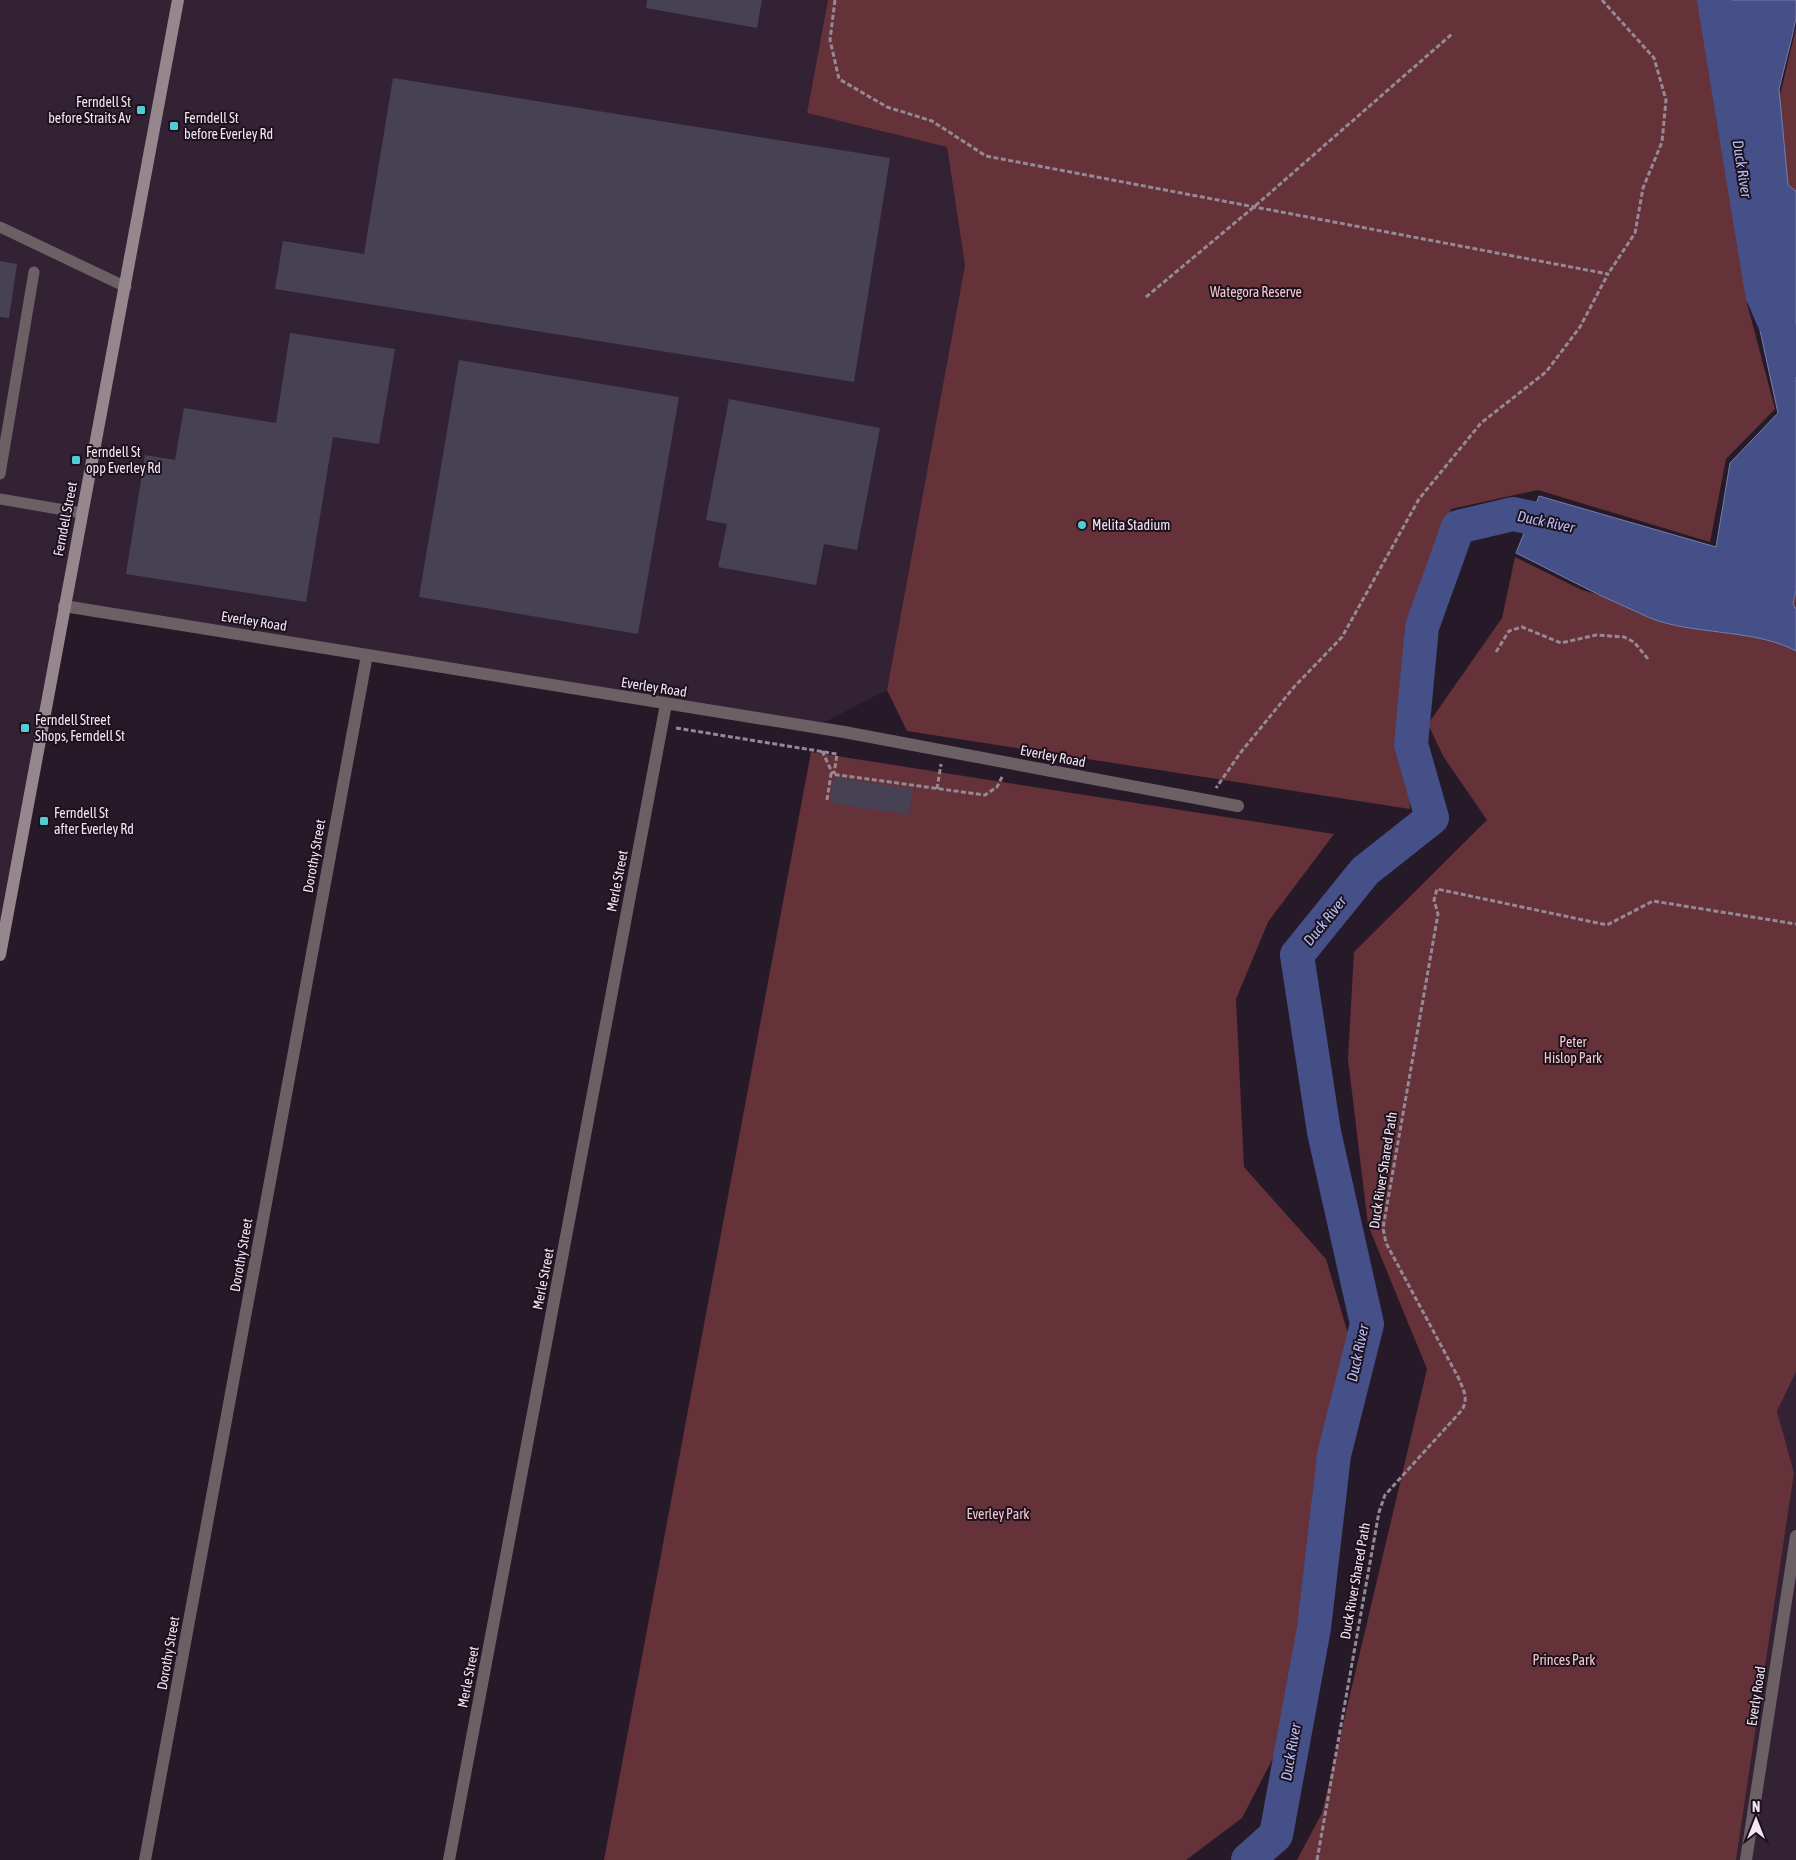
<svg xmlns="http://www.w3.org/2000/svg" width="1796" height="1860" font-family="'Asap Condensed',sans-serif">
<rect width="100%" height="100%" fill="#271a28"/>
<path fill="#332234" d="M0 0H828L807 113 947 147 965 265 887 690 813 728 64 606 0 955Z
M1796 1372V1860H1736L1794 1473 1777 1411Z"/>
<path fill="#653239" d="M828 0H1755L1777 108 1796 28V292L1747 303 1775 409 1726 459 1710 542 1538 490 1451 509 1404 632 1410 809 907 731 887 690 965 265 947 147 807 113Z
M1796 479V1372L1777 1411 1794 1473 1736 1860H1297L1322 1813 1427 1369 1368 1225 1348 1059 1354 952 1487 820 1443 756 1428 724 1502 618 1515 557 1582 590 1695 621Z
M811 752 1334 834 1268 922 1236 999 1244 1167 1326 1259 1364 1388 1323 1488 1322 1607 1308 1609 1311 1690 1271 1762 1242 1818 1186 1860H604Z"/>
<path fill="#454f88" stroke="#787da8" d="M1721 0H1796V18L1792 37 1779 89 1788 185 1796 191V590L1793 604 1796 609V651C1760 631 1702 634 1662 622 1650 619 1638 612 1626 607 1589 591 1553 571 1516 553L1539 496 1716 547 1730 463 1778 413 1758 321 1776 302 1754 195Z"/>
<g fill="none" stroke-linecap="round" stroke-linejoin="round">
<path stroke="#454f88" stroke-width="34" d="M1714 0 1762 293 1772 317 1796 360
M1248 1860 1276 1835 1314 1628 1334 1455 1367 1324 1324 1132 1297 955 1365 871 1432 818 1411 744 1422 627 1458 527 1513 514 1576 527"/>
</g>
<path fill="#474154" d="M647 0H762L757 28 646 8Z
M393 78 890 158 854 382 275 289 283 241 364 254Z
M0 261 17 264 9 318 0 317Z
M290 333 395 349 379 444 333 437 306 602 126 574 145 455 175 460 184 408 276 423Z
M459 360 679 397 638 634 419 597Z
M729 399 880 428 857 550 824 544 816 585 718 567 727 524 706 520Z
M834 777 913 789 909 815 830 803Z"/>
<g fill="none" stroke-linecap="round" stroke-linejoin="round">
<path stroke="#948995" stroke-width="3" stroke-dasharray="5 2.5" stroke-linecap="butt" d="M835 0 830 40 839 79 887 107 932 121 986 156 1608 274 1580 327 1546 372 1481 423 1419 499 1342 637 1294 687 1241 752 1216 788
M1602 0 1654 58 1666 100 1662 142 1643 188 1635 233 1608 274
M1146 297 1255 206 1452 34
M1496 652 1509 631 1522 627 1561 643 1596 635 1624 637 1634 642 1648 659
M676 728 837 754 834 774
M822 751 833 774
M937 789 941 764
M827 800 831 774 985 795 997 787 1003 775
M1317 1860 1379 1512 1385 1495 1462 1410C1469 1398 1463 1389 1458 1377L1386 1243 1383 1228 1438 914 1434 900 1437 889 1607 925 1653 901 1796 924"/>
<path stroke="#6b6165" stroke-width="11" d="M0 227 126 287
M0 474 34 272
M0 499 82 513"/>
<path stroke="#6b6165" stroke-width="12" d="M64 606 844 732 1238 806
M145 1860 367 655
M449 1860 666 704
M1746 1860 1796 1536"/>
<path stroke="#96868d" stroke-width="12" d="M0 955 178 0"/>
</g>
<g fill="#51ccd4" stroke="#1d111e" stroke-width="2">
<rect x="136" y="105" width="10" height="10" rx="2.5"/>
<rect x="169" y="121" width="10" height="10" rx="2.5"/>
<rect x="71" y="455" width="10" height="10" rx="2.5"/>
<circle cx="1082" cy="525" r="5"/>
<rect x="20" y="723" width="10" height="10" rx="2.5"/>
<rect x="39" y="816" width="10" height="10" rx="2.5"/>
</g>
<g text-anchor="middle" stroke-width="4" stroke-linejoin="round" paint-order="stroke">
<g font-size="14" fill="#f0e7f1" stroke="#1d111e" text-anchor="start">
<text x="131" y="107" text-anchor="end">Ferndell St<tspan x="131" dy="16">before Straits Av</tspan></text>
<text x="184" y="123">Ferndell St<tspan x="184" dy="16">before Everley Rd</tspan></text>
<text x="86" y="457">Ferndell St<tspan x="86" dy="16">opp Everley Rd</tspan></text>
<text x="1092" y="530">Melita Stadium</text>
<text x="35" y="725">Ferndell Street<tspan x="35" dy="16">Shops, Ferndell St</tspan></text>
<text x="54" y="818">Ferndell St<tspan x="54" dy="16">after Everley Rd</tspan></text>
</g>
<g font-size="14" fill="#f5c9cc" stroke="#1d111e">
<text x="1256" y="297">Wategora Reserve</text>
<text x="1573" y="1047">Peter<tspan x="1573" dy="16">Hislop Park</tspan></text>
<text x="998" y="1519">Everley Park</text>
<text x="1564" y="1665">Princes Park</text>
</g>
<g font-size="14" fill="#f0e7f1" stroke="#1d111e">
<text transform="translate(65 519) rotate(-79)" y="5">Ferndell Street</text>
<text transform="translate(254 621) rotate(9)" y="5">Everley Road</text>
<text transform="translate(654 687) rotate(9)" y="5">Everley Road</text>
<text transform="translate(1053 756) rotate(11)" y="5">Everley Road</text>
<text transform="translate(314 856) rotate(-80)" y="5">Dorothy Street</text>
<text transform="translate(617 881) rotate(-79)" y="5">Merle Street</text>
<text transform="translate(1383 1170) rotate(-81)" y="5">Duck River Shared Path</text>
<text transform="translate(241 1255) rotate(-80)" y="5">Dorothy Street</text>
<text transform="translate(543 1279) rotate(-79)" y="5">Merle Street</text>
<text transform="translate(1355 1581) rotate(-80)" y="5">Duck River Shared Path</text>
<text transform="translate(168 1653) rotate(-80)" y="5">Dorothy Street</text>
<text transform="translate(468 1677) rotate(-79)" y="5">Merle Street</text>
<text transform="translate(1756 1696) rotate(-81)" y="5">Everly Road</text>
</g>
<g font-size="15" font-style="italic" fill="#b4c0f4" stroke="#1d111e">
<text transform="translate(1742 169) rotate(81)" y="5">Duck River</text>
<text transform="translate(1546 522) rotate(12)" y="5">Duck River</text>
<text transform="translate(1325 921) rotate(-51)" y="5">Duck River</text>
<text transform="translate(1358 1353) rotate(-78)" y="5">Duck River</text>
<text transform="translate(1291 1752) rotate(-80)" y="5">Duck River</text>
</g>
</g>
<g transform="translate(1756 1820)" stroke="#1d111e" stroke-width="4" paint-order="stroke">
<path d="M0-4L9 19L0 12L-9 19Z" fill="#f0e7f1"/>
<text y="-8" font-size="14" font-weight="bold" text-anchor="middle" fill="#f0e7f1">N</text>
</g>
</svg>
